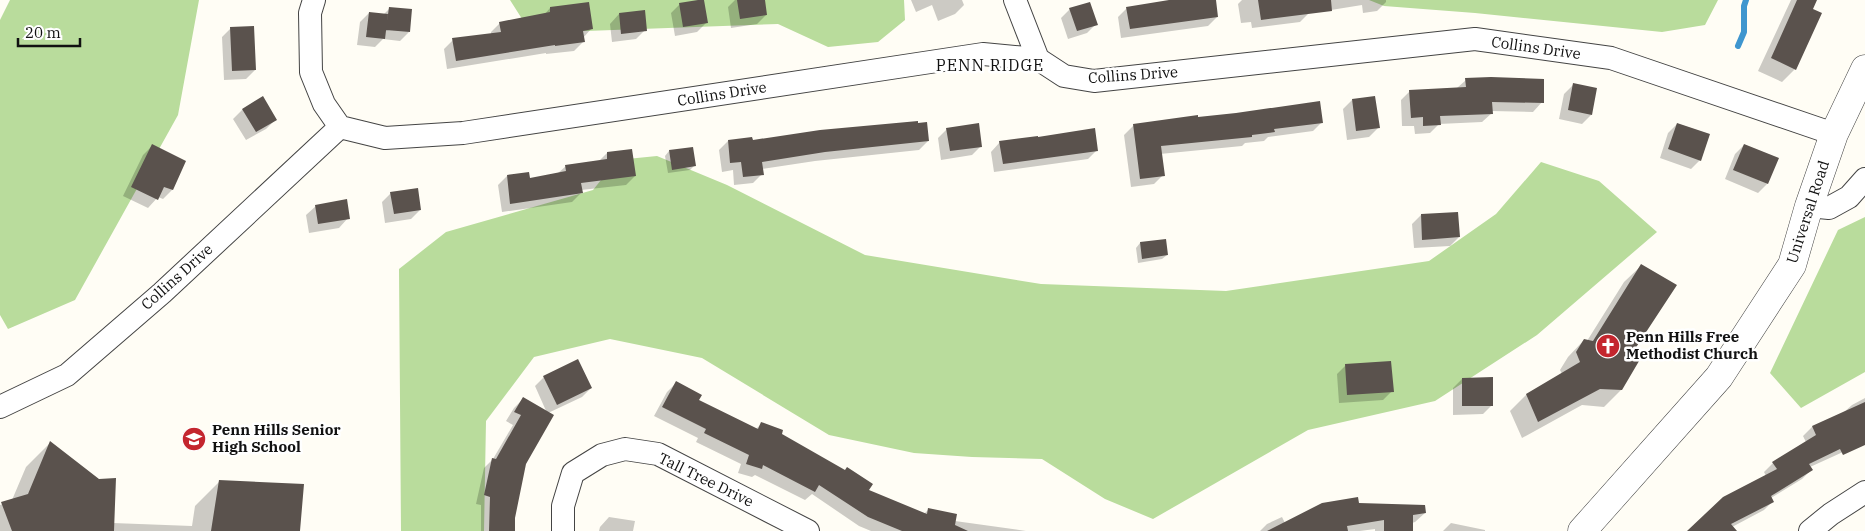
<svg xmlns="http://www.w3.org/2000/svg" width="1865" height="531" font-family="'IBM Plex Serif',serif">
<rect width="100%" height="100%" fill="#fffdf5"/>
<path fill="#b9dc9c" d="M10 0H199L178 115 75 300 8 329 0 315V20Z
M510 0H904L905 20 878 42 828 47 778 24 531 33Z
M1369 0H1718L1705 25 1662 32 1475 13 1384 6Z
M657 156 727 185 865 255 1041 284 1226 291 1429 261 1496 214 1541 162 1599 181 1657 232 1537 335 1435 401 1308 430 1153 519 1105 499 1042 459 972 457 914 453 829 435 702 358 610 339 534 357 486 421 484 531H401L399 269 446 232 593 190 617 160Z
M1865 217V372L1801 408 1770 373 1838 230Z"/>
<path fill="#0003" d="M735 0H764L766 15 757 24 731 28 728 7Z
M911 0H962L964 5 955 14 938 21 932 5 916 12Z
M1175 0H1214L1217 17 1208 26 1121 38 1118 17 1127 8Z
M1242 0H1322L1300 22 1252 28 1251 22 1241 23 1238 4Z
M1330 0H1386V2L1377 11 1363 13 1362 5 1331 10Z
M1791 0H1816L1812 9 1795 69 1782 82 1758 71Z
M680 4 706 23 697 32 675 36 671 13Z
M390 8 409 32 400 41 383 39 375 47 357 45 360 22 369 13 383 15Z
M550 8 591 29 583 38V42L574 51 546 54V53L447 69 444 49 453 40 491 34V32L500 23 544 15Z
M1070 9 1096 24 1087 33 1068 39 1061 18Z
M619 14 645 30 636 39 612 42 610 24Z
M231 28 255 70 246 79 224 80 222 37Z
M1466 80 1542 102 1533 112 1491 111 1492 113 1482 122 1439 124 1430 133 1415 134 1414 126H1402L1401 100 1410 91 1457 88Z
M1573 85 1591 115 1582 124 1559 119 1564 94Z
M263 98 275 120 266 129 246 140 233 119 242 110Z
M1352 100 1378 128 1369 137 1347 140 1343 109Z
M1197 118 1322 122 1313 131 1268 137 1264 141 1245 143 1242 146 1160 154 1163 175 1154 184 1131 187 1124 135 1134 125Z
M1677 124 1700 160 1691 169 1660 158 1668 133Z
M947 129 981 146 972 155 941 160 938 138Z
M728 141H928L919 150 815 161 762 169V174L753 183 734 185 733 170 722 172 719 150Z
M1000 142 1097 150 1088 159 994 172 991 152Z
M1744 145 1767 184 1758 193 1725 179 1735 154Z
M152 146 185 161 172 190 163 199 158 197 148 208 123 196 143 155Z
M669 151 694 166 690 170 668 173 665 156Z
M607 153 635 176 626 185 581 190V193L572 202 502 212 498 185 507 176 529 179 557 174 566 166 599 161Z
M391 193 420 210 411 219 385 223 382 202Z
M316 206 348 218 339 228 309 233 306 215Z
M1421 215 1459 237 1450 246 1414 248 1412 224Z
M1165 240 1167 255 1162 259 1138 263 1136 248 1140 243Z
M1641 266 1631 353 1621 390 1604 407 1582 405 1522 438 1510 411 1527 394 1562 374 1560 370 1568 357 1584 340 1587 341 1624 282Z
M1346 365 1392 391 1383 400 1339 403 1337 374Z
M544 377 591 388 582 397 548 413 524 464 513 517V531H481V505L476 504 484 468 493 459 513 425 506 421 514 408 523 399 547 413 535 386Z
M1462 379 1492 405 1483 414 1453 415V388Z
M676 383 697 401 756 429 761 424 780 434 867 491 924 514 928 510 955 521 1026 531H871L859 526 812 494 805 500 755 475 752 477 738 473 741 464 696 442 698 438 654 416 667 392Z
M1865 398V436L1843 452 1810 467 1811 470 1802 479 1771 498 1773 501 1764 510 1732 527 1735 531H1689L1766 476 1764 472 1773 463 1806 442 1803 436 1812 427 1843 413 1852 405Z
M50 443 113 523 192 526 195 506 220 481 298 531H0V505L12 500 26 467Z
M1358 505 1425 513 1415 522 1412 523V531H1375V529L1360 531H1260L1267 524 1282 517 1285 523Z
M609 517 635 521 633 531H599L600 527Z
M1451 523 1485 530V531H1443Z"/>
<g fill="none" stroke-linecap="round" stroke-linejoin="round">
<path stroke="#3f96cf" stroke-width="6" d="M1738 46 1744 32V6L1746 0"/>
</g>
<path fill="#5a524d" d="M698 0H704L708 23 683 27 679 3Z
M737 0H765L767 15 740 19Z
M1169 0H1216L1218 17 1130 29 1126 7Z
M1258 0H1331L1332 11 1261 20Z
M1797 0H1817L1813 9 1822 13 1796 70 1771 58Z
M589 2 593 29 583 31 585 42 555 46V45L456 61 452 38 501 32 499 22 550 12V7Z
M1090 2 1098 25 1077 31 1069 8Z
M389 7 412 9 410 32 386 30Z
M645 10 647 31 621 34 619 13Z
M369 12 388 14 385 39 366 37Z
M254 26 256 70 232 71 230 27Z
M1491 77 1544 79V103L1492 102 1493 114 1440 116 1441 125 1423 126V117L1411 118 1409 90 1466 87 1465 78Z
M1573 83 1597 88 1592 115 1568 110Z
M263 96 277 120 256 132 242 109Z
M1375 96 1380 128 1356 131 1352 99Z
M1320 101 1323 123 1274 129 1275 132 1252 135V137L1161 146 1165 176 1140 179 1133 124 1198 115V117L1236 113Z
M918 121V123L927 122 929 141 825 152 762 162 764 175 743 177 741 162 730 163 728 140 752 137 753 140 820 130Z
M979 123 982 147 950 151 946 128Z
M1677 123 1710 134 1701 161 1668 149Z
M1095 128 1098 151 1003 164 999 141 1038 136V137Z
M152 144 186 161 173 190 164 187 158 200 131 187Z
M1744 144 1779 158 1768 184 1733 170Z
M693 147 696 166 672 170 669 150Z
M632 149 636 176 581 183 583 193 510 204 507 175 529 172 530 178 566 171 565 165 607 159V152Z
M418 188 421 210 394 214 390 192Z
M347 199 350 219 318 224 315 205Z
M1458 212 1460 237 1422 240 1421 214Z
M1166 239 1168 255 1142 259 1140 242Z
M1641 264 1677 285 1633 352 1642 356 1622 390 1600 389 1538 422 1526 394 1580 362 1576 352 1584 339 1593 341Z
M578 359 592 388 557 405 543 376Z
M1391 361 1394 392 1347 395 1345 364Z
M1493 377V406H1462V378Z
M676 381 702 395 699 400 758 429 761 422 783 430 782 434 845 470 847 467 873 484 869 490 927 514 928 508 957 514 955 525 968 531H902L868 517 819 485 815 492 763 465 762 469 746 464 749 455 704 433 706 429 662 407Z
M523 397 554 415 526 464 515 518V531H489L490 497 484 495 492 458 496 459 521 415 514 412Z
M1865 402V445L1843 455 1840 449 1809 464 1813 470 1771 496 1774 502 1731 524 1737 531H1687L1723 497 1777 469 1772 462 1816 435 1812 426Z
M50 441 99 479 116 478 114 531H12L1 502 28 494Z
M219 480 304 484 300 531H211Z
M1358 497 1359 503 1425 505 1426 513 1413 515V531H1384V520L1347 526 1348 531H1267L1322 503Z"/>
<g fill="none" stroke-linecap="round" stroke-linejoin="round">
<g stroke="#444" stroke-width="24">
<path id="minor" d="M314 0 310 13 311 72 324 104 340 127
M1015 0 1038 59
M1809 206 1829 208 1849 197 1865 179
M0 407 67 375 162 293 340 127 385 138 463 133 983 54 1038 59 1064 76 1094 81 1475 39 1611 58 1834 134
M563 531V506L573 473 602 455 625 449 658 454 808 531
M1810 531 1831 514 1865 492"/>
</g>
<g stroke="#444" stroke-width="29">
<path id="tertiary" d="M1582 531 1719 377 1792 265 1809 206 1834 134 1865 69"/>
</g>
<use href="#minor" stroke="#fff" stroke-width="22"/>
<use href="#tertiary" stroke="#fff" stroke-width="28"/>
</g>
<defs>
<g id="church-disc" transform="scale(1.25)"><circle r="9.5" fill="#c4262e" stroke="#fff"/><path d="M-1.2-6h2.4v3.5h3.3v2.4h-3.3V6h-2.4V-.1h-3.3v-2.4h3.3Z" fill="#fff"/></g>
<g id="school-disc" transform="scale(1.25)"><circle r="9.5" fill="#c4262e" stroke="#fff"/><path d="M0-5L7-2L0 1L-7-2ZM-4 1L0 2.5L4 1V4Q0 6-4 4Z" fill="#fff"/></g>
</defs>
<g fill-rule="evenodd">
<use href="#church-disc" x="1608" y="346"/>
<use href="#school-disc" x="194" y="439"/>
</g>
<g text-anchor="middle" stroke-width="5" stroke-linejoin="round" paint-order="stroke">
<g font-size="15" fill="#111" stroke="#fff">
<text transform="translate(1536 48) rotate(8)" y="5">Collins Drive</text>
<text transform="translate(1133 75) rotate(-4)" y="5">Collins Drive</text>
<text transform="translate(722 94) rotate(-9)" y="5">Collins Drive</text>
<text transform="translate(1808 212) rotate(-72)" y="5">Universal Road</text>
<text transform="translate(177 277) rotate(-42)" y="5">Collins Drive</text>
<text transform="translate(706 480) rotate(26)" y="5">Tall Tree Drive</text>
</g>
<g font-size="15" font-weight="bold" fill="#111" stroke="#fff" text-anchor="start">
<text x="1626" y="342">Penn Hills Free<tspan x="1626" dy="17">Methodist Church</tspan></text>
<text x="212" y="435">Penn Hills Senior<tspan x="212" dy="17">High School</tspan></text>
</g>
<g font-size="16" letter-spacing="1" fill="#111" stroke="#fff">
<text x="990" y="71">PENN RIDGE</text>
</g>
</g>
<path d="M18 38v8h62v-8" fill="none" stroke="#111111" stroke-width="2.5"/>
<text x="25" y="38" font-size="15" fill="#111111" stroke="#ffffff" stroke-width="4" paint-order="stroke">20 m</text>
</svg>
